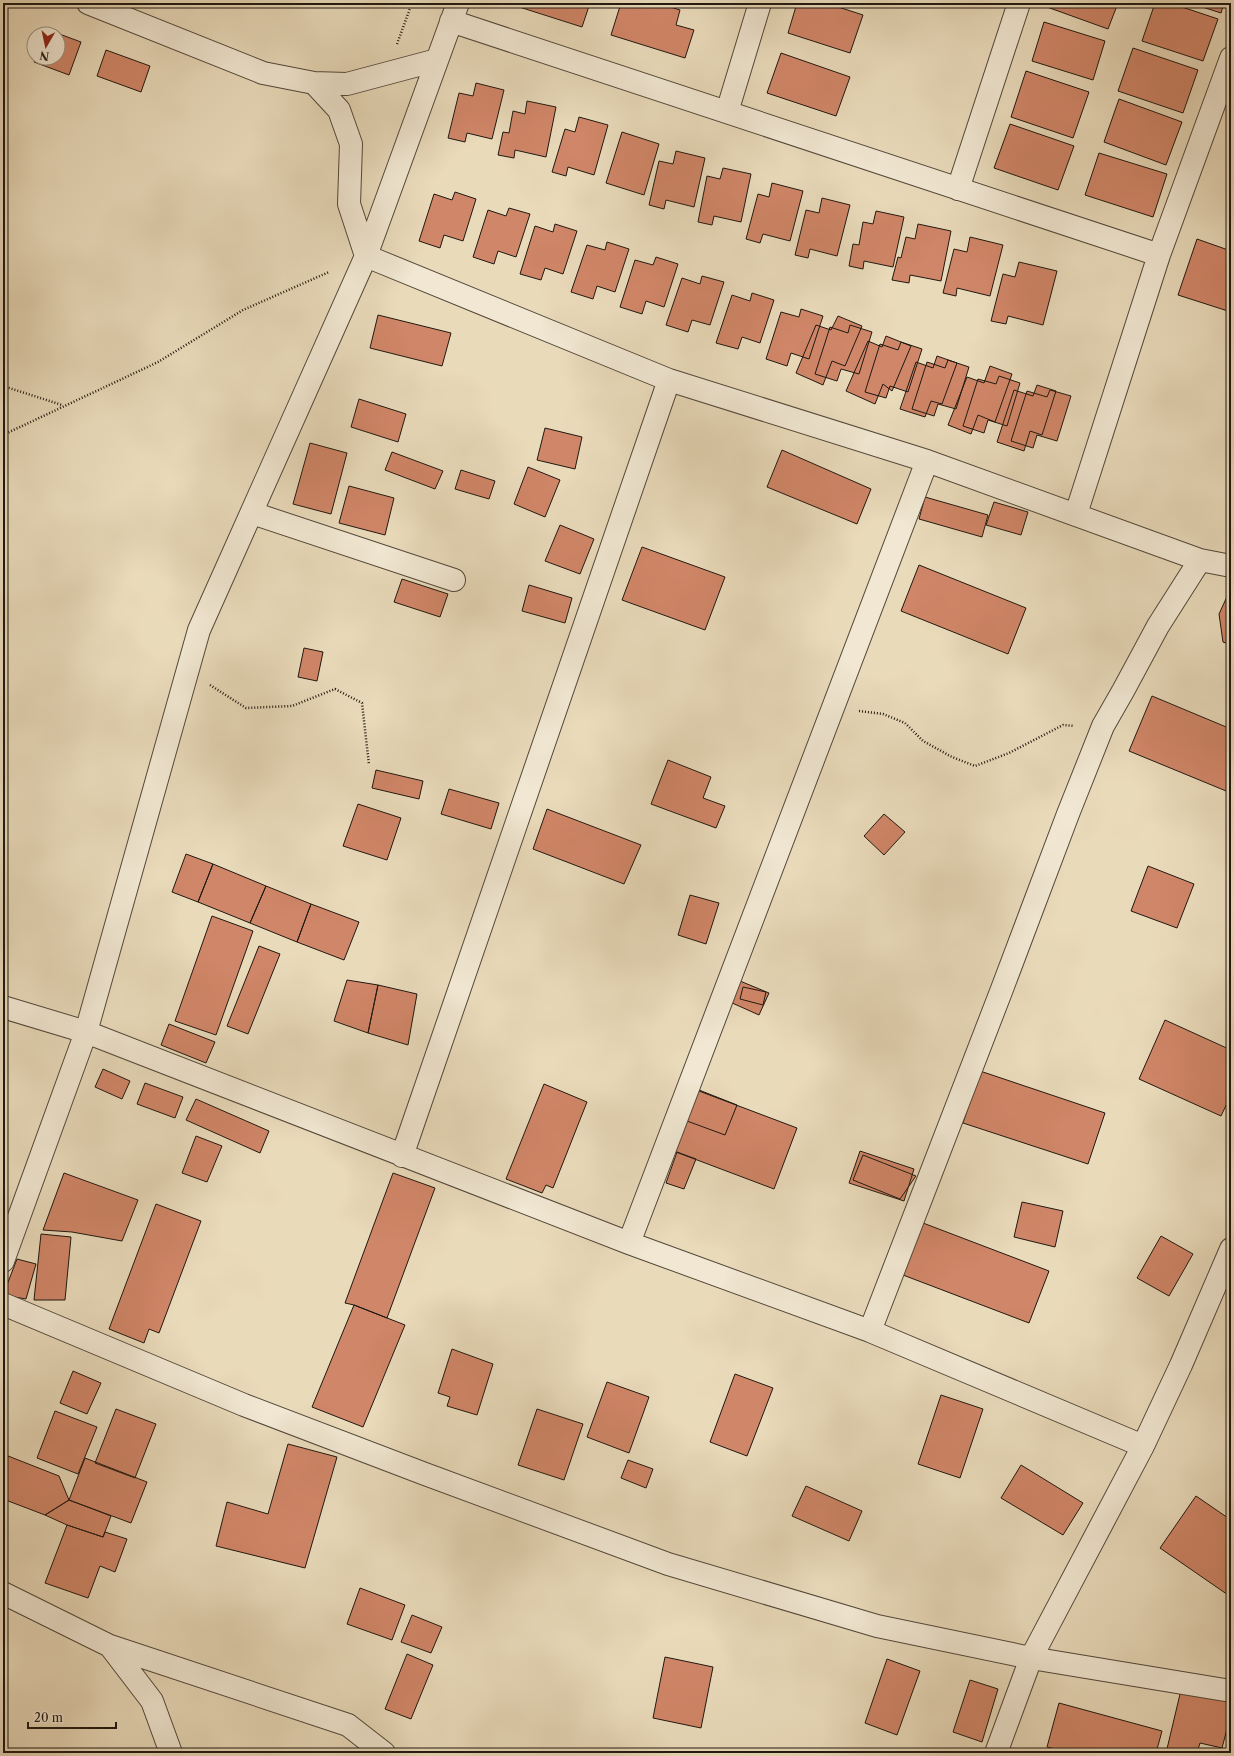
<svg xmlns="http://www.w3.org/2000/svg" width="1234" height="1756" font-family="'Libre Caslon Text',serif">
<rect width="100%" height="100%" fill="#e9daba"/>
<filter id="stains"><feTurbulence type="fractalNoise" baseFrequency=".005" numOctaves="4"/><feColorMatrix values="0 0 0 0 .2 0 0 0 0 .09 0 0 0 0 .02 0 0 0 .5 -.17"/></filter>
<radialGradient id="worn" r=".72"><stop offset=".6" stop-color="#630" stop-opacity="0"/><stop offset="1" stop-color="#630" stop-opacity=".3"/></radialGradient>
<path fill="#d08668" stroke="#201810" d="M513 3H590L582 27 513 5Z
M621 3H658L680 10 676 25 694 30 685 58 611 35Z
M797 3H826L863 15 850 53 788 33Z
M1048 3H1118L1108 29 1047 7Z
M1155 3H1170L1218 19 1203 61 1142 41Z
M1190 3H1224L1221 13Z
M1044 22 1105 41 1093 80 1032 61Z
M46 29 81 42 69 75 34 62 36 58H58V34H45Z
M1133 48 1198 70 1183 113 1118 91Z
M106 50 150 66 141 92 97 76Z
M781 53 850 77 836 116 767 93Z
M1026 71 1089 92 1073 138 1011 117Z
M476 83 504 90 492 139 467 133 465 142 448 138 459 93 473 96Z
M1119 99 1182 122 1166 165 1104 142Z
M527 101 556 107 546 157 515 150 514 158 498 155 503 132 509 133 513 111 525 114Z
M579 117 608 125 594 175 568 167 566 176 552 172 565 129 575 132Z
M1010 124 1074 146 1058 190 994 168Z
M622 132 659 144 644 195 606 183Z
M676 151 705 158 694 207 666 200 664 209 649 205 659 161 673 164Z
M1099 153 1167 174 1153 217 1085 195Z
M723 168 751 174 741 222 714 216 712 225 698 222 707 176 720 179Z
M772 183 803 191 790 241 763 234 760 243 746 239 758 194 769 197Z
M455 192 476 199 463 241 444 235 440 248 419 241 434 194 452 200Z
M822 198 850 205 837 256 810 249 808 258 795 255 806 210 819 213Z
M509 208 530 214 516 257 498 251 494 264 473 257 488 210 506 216Z
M876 211 904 217 893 267 864 261 863 269 849 266 853 244 859 245 863 222 873 224Z
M555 224 577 231 563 274 545 268 541 280 520 274 535 226 553 232Z
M918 224 951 231 941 281 910 275 909 283 892 280 898 257 901 258 906 237 915 239Z
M970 237 1003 245 990 296 957 288 956 296 943 293 954 249 967 252Z
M1197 239 1231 251V312L1178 295Z
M607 242 629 249 615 292 597 286 593 299 571 292 587 245 605 250Z
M656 257 678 264 664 307 646 301 642 314 620 307 635 260 653 265Z
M1019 262 1057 271 1043 325 1008 316 1006 324 991 321 1003 274 1015 277Z
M702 276 724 282 710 325 692 320 688 332 666 325 682 278 700 284Z
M752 293 774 300 760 343 742 337 738 349 716 343 732 295 750 301Z
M801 309 823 316 809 359 791 353 787 366 766 359 781 312 799 317Z
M378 315 451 333 442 366 370 348Z
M838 316 862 326 845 366 832 361 823 385 796 373 816 325 831 330Z
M850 325 872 332 859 374 841 369 837 381 815 374 830 327 848 333Z
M886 336 911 346 892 391 883 384 875 404 846 391 868 341 882 347Z
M901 342 922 349 908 392 890 386 886 398 865 392 880 344 898 350Z
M937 356 957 363 942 404 931 401 925 417 900 409 916 362 933 368Z
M948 360 969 367 956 409 938 404 934 416 912 409 927 362 945 368Z
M990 366 1012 374 995 422 978 415 971 434 948 425 967 377 984 383Z
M999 376 1020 383 1007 426 988 420 984 433 963 426 978 379 996 384Z
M1037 385 1056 391 1042 435 1030 431 1024 451 997 442 1014 390 1033 396Z
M1050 390 1071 396 1057 441 1037 435 1033 448 1011 441 1027 391 1047 397Z
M359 399 406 414 398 442 351 427Z
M545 428 582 437 575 469 537 460Z
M310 443 347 453 331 514 293 504Z
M782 450 871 489 857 524 767 487Z
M392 452 443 471 435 489 385 470Z
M528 467 560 480 545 517 514 504Z
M461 470 495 481 489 499 455 489Z
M349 486 394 498 385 535 339 523Z
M925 497 988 515 982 537 919 519Z
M994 502 1028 512 1021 535 986 525Z
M560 525 594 539 580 574 545 561Z
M642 547 725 577 705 630 622 600Z
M919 565 1026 608 1008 654 901 611Z
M402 579 448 594 440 617 394 602Z
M529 585 572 598 565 623 522 611Z
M1231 588V645L1223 642 1219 614Z
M304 648 323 652 317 681 298 677Z
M1152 696 1231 729V793L1129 751Z
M668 760 711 777 703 798 725 806 716 828 651 804Z
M376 770 423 781 419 799 372 788Z
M449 789 499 803 491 829 441 814Z
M358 804 401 818 387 860 343 846Z
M547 809 641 845 624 884 533 849Z
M884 814 905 832 884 855 864 836Z
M186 854 213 864 198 902 172 892Z
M213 864 266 886 250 923 198 902Z
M1148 866 1194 884 1177 928 1131 911Z
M266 886 311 904 297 942 250 923Z
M690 895 719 903 706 944 678 935Z
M311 904 359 922 344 960 297 942Z
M212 916 253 931 216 1035 175 1021Z
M259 946 280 954 248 1034 227 1026Z
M347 980 378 985 368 1033 334 1021Z
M740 981 769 993 759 1015 730 1002Z
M378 985 417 994 408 1045 368 1033Z
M743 987 766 992 763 1005 740 999Z
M1165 1020 1231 1050V1095L1221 1116 1139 1079Z
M169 1024 215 1042 206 1063 161 1045Z
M103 1069 130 1081 122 1099 95 1087Z
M980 1071 1105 1113 1088 1164 963 1123Z
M145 1083 183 1097 175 1118 137 1104Z
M544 1084 587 1102 553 1188 546 1185 542 1193 506 1179Z
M691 1088 797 1128 774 1189 668 1149Z
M699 1090 737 1105 725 1135 687 1121Z
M196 1099 269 1131 260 1153 186 1120Z
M196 1136 222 1146 207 1182 182 1173Z
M860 1151 914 1169 904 1201 849 1183Z
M677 1152 696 1159 684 1189 666 1183Z
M863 1155 916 1176 900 1199 853 1180Z
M64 1173 138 1200 122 1241 72 1232 43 1230Z
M393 1173 435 1188 387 1318 354 1305 345 1303Z
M1022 1202 1063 1211 1055 1247 1014 1237Z
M156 1204 201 1221 159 1333 149 1329 144 1343 109 1329Z
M923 1223 1049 1271 1029 1323 903 1275Z
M41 1234 71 1237 65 1300H34Z
M1161 1236 1193 1254 1169 1296 1137 1278Z
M17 1259 36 1264 26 1299 3 1295Z
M354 1305 405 1325 363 1427 312 1407Z
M452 1349 493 1364 477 1415 447 1406 450 1397 438 1393Z
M73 1371 101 1383 87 1414 60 1403Z
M735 1374 773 1388 747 1456 710 1442Z
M607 1382 649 1397 629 1453 587 1437Z
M941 1395 983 1409 960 1478 918 1464Z
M116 1409 156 1424 135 1478 95 1463Z
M537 1409 583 1424 564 1480 518 1465Z
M55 1411 97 1427 78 1474 37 1458Z
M288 1444 337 1457 305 1568 216 1546 227 1502 268 1514Z
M3 1454 59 1476 69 1500 45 1515 3 1499Z
M85 1458 147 1482 131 1523 69 1500Z
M628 1460 653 1469 646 1488 621 1478Z
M1021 1465 1083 1503 1063 1535 1001 1498Z
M806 1486 862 1511 849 1541 792 1516Z
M1196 1496 1231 1520V1597L1160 1548Z
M69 1500 111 1516 103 1537 67 1525 45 1515Z
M67 1525 103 1537 105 1532 127 1539 115 1572 100 1566 88 1598 45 1583Z
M360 1588 405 1605 392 1640 347 1624Z
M412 1615 442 1627 431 1653 401 1642Z
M407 1654 433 1665 411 1719 385 1709Z
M665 1657 713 1667 701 1728 653 1718Z
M887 1659 920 1671 897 1735 865 1723Z
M970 1680 998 1689 982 1742 953 1732Z
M1181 1690 1231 1702V1730L1227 1729 1222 1748 1200 1743 1197 1753H1166Z
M1059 1703 1162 1731 1156 1753H1070L1047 1747Z"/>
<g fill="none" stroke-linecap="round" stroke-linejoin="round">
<g stroke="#52483a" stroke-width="24">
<path id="street" d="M88 3 263 73 314 83 347 84 437 60
M451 21 1159 255
M314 83 339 110 351 144 349 204 366 256 669 380 927 461 1200 560 1231 566
M727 112 760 3
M958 189 1019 3
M252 513 454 580
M1076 514 1159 255 1231 58
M3 1007 86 1032 629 1243 870 1331 1143 1446 1181 1365 1231 1249
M402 1156 669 380
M629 1243 927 461
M3 1261 86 1032 199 630 366 256 458 3
M3 1304 244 1405 425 1474 668 1564 877 1626 1031 1658 1231 1691
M870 1331 1002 989 1068 814 1103 726 1123 691 1158 626 1200 560
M3 1593 110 1646 348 1725 384 1753
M110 1646 152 1701 171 1753
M996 1753 1031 1658 1143 1446"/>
</g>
<path stroke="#201810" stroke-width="2.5" stroke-dasharray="1 2" stroke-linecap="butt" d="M397 44 412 3
M3 386 62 405
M3 435 158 362 243 310 329 272
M210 685 246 708 292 706 335 689 362 703 369 765
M859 711 883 714 905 723 923 741 952 757 975 766 1009 753 1063 725 1074 726"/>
<use href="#street" stroke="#f1e7d2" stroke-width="22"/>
</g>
<rect width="1234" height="1756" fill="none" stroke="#e9daba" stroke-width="16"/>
<rect x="4" y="4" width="1226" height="1748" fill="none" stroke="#201810" stroke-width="2"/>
<rect x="8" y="8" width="1218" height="1740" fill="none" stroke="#201810"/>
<g transform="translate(46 46) rotate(189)"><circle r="19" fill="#f1e7d2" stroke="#9d9484"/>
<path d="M0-3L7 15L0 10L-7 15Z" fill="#8f2418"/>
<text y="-6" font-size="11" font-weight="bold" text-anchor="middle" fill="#201810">N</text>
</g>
<path d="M28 1722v6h88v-6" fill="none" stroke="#201810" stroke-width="2"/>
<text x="34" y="1722" font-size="12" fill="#201810" stroke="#f1e7d2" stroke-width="3" paint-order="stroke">20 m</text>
<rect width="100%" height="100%" filter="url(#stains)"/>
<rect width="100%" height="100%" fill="url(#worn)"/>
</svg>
